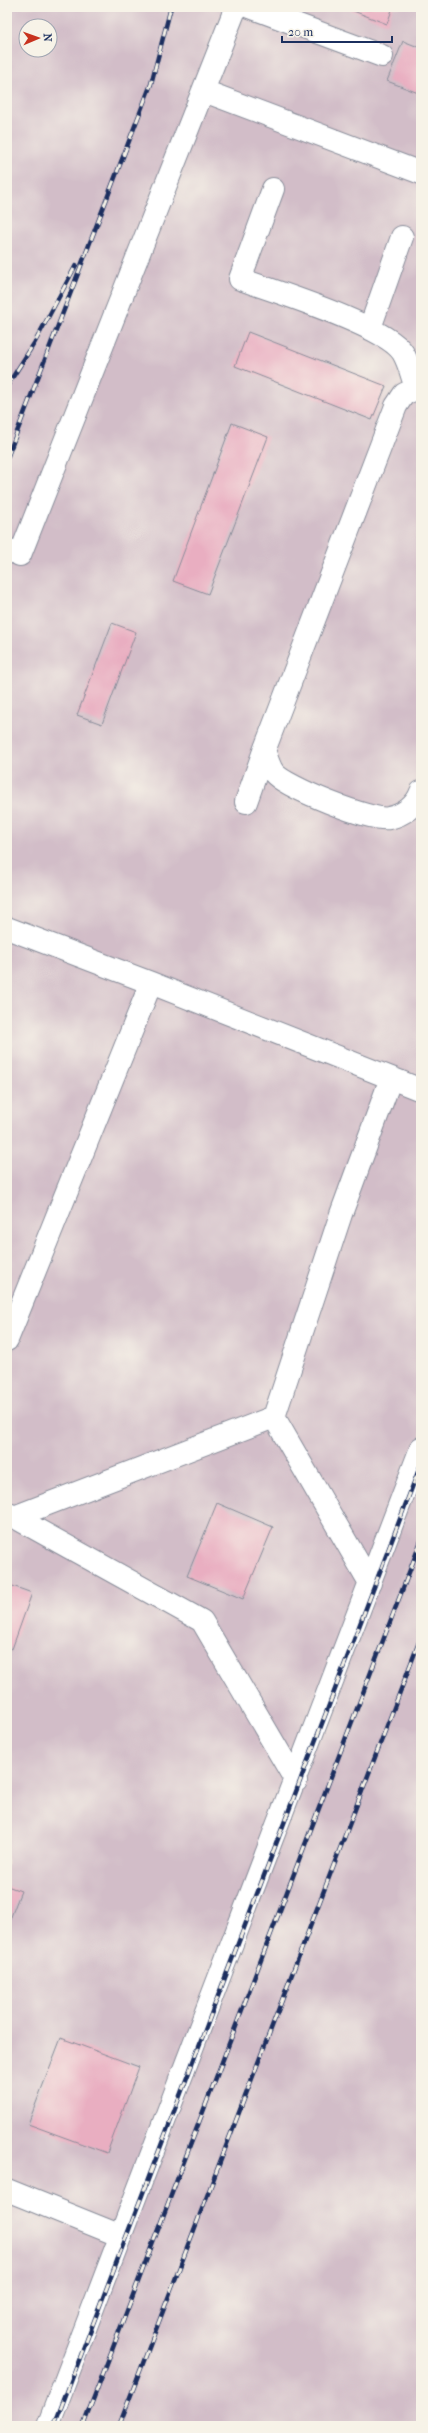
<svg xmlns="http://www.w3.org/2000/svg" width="428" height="2433" font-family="'IM FELL French Canon',serif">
<rect width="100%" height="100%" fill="#f7f3e8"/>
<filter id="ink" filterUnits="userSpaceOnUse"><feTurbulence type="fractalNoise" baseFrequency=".025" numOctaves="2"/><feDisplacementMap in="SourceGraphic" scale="8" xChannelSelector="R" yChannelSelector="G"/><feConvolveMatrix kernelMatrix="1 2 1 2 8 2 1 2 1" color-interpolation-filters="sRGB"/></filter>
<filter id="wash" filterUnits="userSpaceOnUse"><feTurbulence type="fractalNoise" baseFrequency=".012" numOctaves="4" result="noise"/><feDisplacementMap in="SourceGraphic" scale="16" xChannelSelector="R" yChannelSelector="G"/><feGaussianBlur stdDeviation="0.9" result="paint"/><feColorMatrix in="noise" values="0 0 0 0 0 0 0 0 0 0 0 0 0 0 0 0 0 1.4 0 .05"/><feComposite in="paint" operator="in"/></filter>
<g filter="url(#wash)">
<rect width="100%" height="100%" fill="#f4e9d4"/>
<path fill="#d2bdc8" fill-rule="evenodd" d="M7 7H421V2426H7ZM26 26H50V50H26Z"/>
<g id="blocks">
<path fill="#e9aec1" d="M343 7H393L387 24Z
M403 41 421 48V94L387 81Z
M248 332 386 386 372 420 235 366Z
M232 423 268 437 208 594 173 581Z
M112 623 136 632 102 724 77 715Z
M217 1503 273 1527 243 1599 187 1576Z
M7 1584 32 1593 12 1649 7 1647Z
M7 1886 21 1891 7 1927Z
M61 2038 139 2067 107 2153 28 2124Z"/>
</g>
</g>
<g filter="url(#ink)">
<use href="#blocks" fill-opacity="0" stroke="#888c99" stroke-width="1"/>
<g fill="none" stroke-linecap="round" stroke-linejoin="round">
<g stroke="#888c99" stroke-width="24">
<path id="minor" d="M250 7 382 56
M204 91 421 173
M273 189 240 279C274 291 387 326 403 353 409 363 412 377 416 388
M370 328 402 237
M421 387 404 394 396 406 264 751C267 757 269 767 274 773 285 787 372 822 389 818 403 815 416 806 421 792
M7 549 20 555 236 7
M246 802 264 751
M7 928 151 983 391 1078 341 1214 274 1417 370 1583
M391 1078 421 1090
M7 1340 151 983
M7 1513 202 1621 296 1781
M14 1517 274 1417
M7 2190 121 2236
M48 2426 421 1448"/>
</g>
<use href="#minor" stroke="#fff" stroke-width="22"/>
<g stroke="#1b2f5e" stroke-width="4.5">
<path id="rail" d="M7 386 35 342 76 265
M7 458 151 84 171 7
M54 2426 421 1464
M83 2426 421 1541
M119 2426 421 1637"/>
</g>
<use href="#rail" stroke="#f7f3e8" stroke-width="3" stroke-dasharray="9" stroke-linecap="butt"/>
</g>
</g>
<rect width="428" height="2433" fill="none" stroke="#f7f3e8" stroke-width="24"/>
<g transform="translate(38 38) rotate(88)"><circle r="19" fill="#f7f3e8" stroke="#9fa5b1"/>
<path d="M0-3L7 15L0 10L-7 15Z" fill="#c8321e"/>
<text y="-6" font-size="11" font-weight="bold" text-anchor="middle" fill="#1b2f5e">N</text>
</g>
<path d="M282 36v6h110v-6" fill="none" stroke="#1b2f5e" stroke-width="2"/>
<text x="288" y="36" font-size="12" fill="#1b2f5e" stroke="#f7f3e8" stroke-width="3" paint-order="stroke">20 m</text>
</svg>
